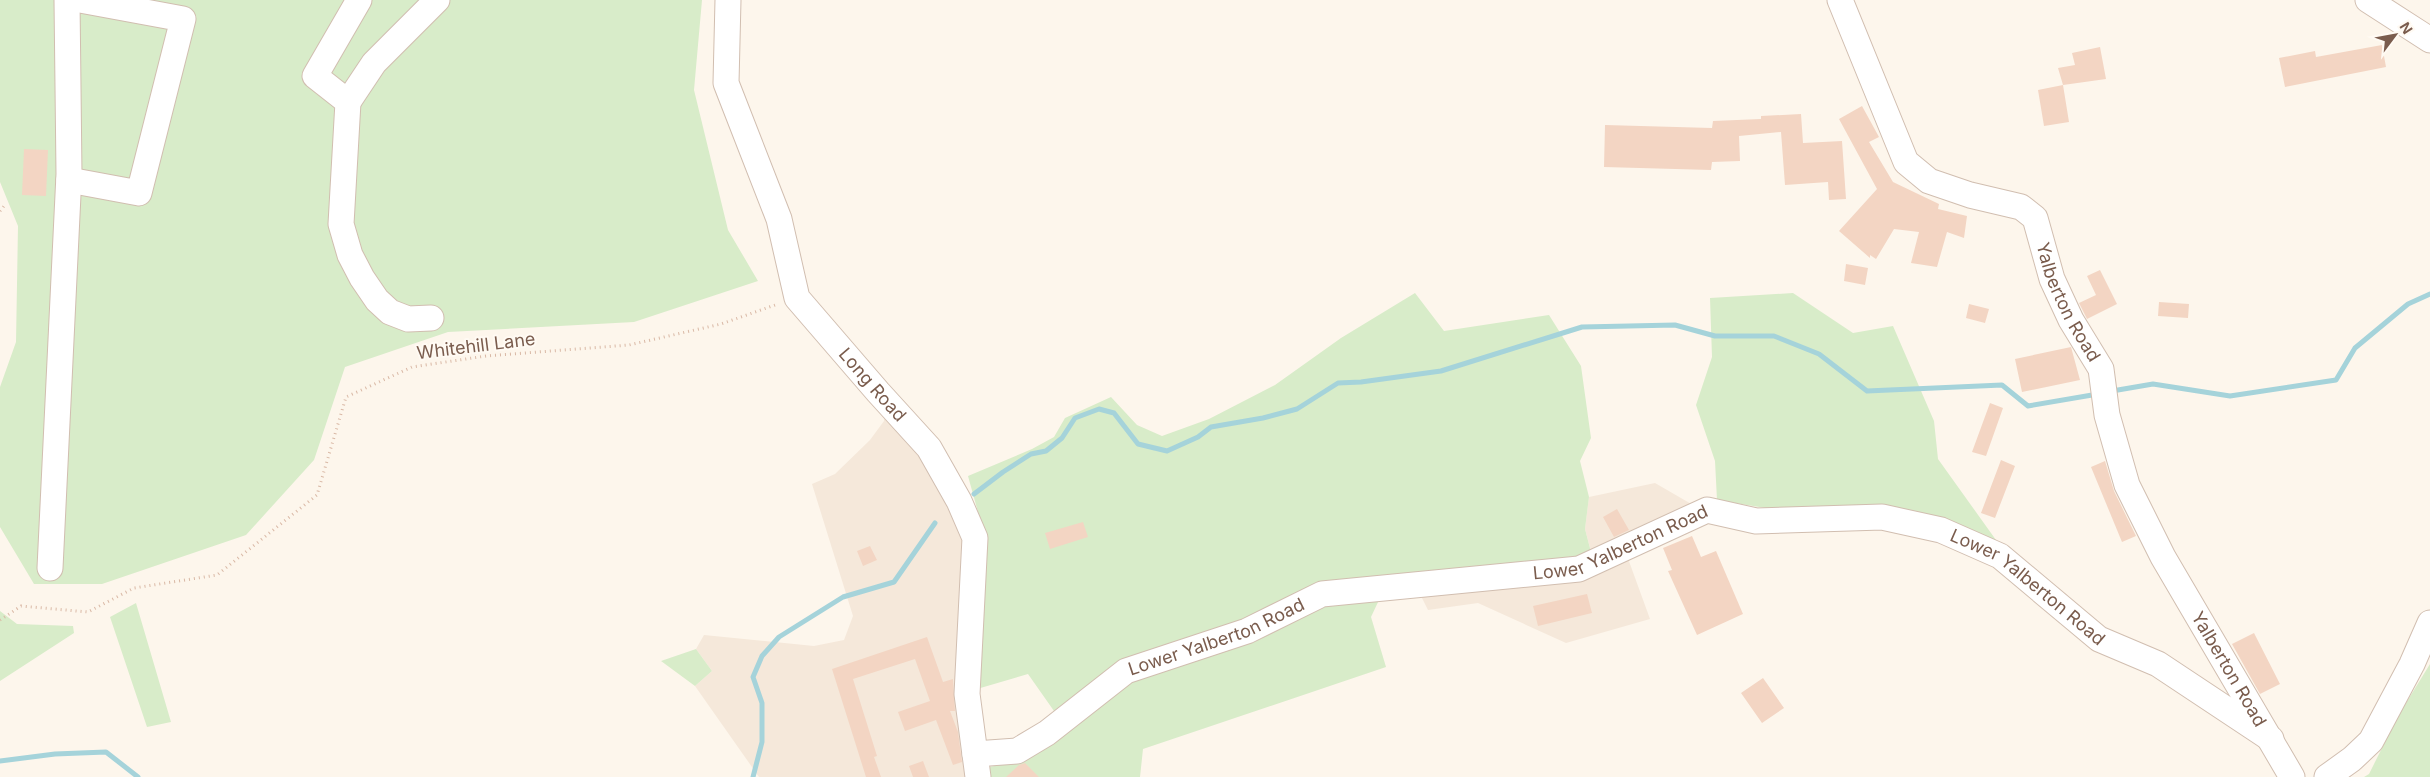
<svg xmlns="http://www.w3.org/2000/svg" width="2430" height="777" font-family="Inter,sans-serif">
<rect width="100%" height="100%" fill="#fdf6ec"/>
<path fill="#f5e8da" d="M884 409 926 455 968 539 973 777H759L695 686 712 671 696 649 704 635 814 646 844 640 853 616 812 484 835 474 870 440 884 421Z
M1655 483 1693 505 1622 542 1650 619 1566 643 1478 603 1428 610 1421 596 1596 570 1585 529 1589 497Z"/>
<path fill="#d8ecc9" d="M0 0H702L694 90 728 230 758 281 634 322 448 332 345 367 314 460 246 535 102 584H34L0 527V387L16 342 18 226 0 182Z
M1415 293 1444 331 1549 315 1581 366 1591 438 1580 461 1589 497 1585 529 1591 552 1570 561 1479 569 1240 623 1123 660 1054 711 1028 674 977 689 986 541 968 476 1032 449 1054 437 1065 418 1111 397 1137 425 1162 436 1209 419 1275 385 1341 338Z
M1793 293 1853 333 1893 326 1934 421 1938 459 2001 547 1717 500 1715 461 1696 405 1712 357 1710 298Z
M1379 600 1371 617 1386 667 1143 749 1140 777H991L989 767 1010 763 1131 682 1254 642 1326 606Z
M136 603 171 722 147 727 110 617Z
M0 611 17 624 73 626 74 633 0 681Z
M696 649 712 671 695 686 661 661Z
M2430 664V777H2364L2369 774 2398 716Z"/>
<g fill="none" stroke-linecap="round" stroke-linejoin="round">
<path stroke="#a5d3da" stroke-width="5" d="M2112 391 2153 384 2230 396 2336 380 2355 348 2408 304 2430 294
M974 494 1003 472 1031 454 1046 451 1062 438 1075 418 1099 409 1114 413 1138 444 1167 451 1198 437 1211 427 1263 418 1297 409 1338 383 1361 382 1441 371 1582 327 1675 325 1715 336H1774L1819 354 1867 391 2002 385 2028 406 2098 394
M0 761 55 754 106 752 138 777
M753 777 762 742V703L753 677 762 656 779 637 843 597 894 582 935 523"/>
</g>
<path fill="#f3d5c3" d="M2382 45 2386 67 2285 87 2279 58 2315 51 2316 57Z
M2100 47 2106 79 2063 85 2058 68 2075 65 2072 53Z
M2063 85 2069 122 2044 126 2038 90Z
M1862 106 1879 137 1869 142 1893 182 1939 204 1938 209 1967 216 1964 238 1947 232 1937 267 1911 263 1919 232 1894 229 1876 259 1870 255V258L1839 231 1877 189 1839 119Z
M1801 114 1803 143 1842 141 1846 199 1829 200 1828 182 1785 185 1781 132 1739 136 1740 161 1712 162 1711 170 1604 167 1605 125 1712 128 1713 121 1761 119V116Z
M24 149 48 150 46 196 22 195Z
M1846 264 1868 268 1865 285 1844 281Z
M2100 270 2117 304 2087 319 2079 303 2096 295 2087 276Z
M2159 302 2189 304 2188 318 2158 316Z
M1969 304 1989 309 1985 323 1966 318Z
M2071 347 2080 380 2022 392 2015 359Z
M1990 403 2003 408 1986 456 1972 452Z
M2001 460 2015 466 1995 518 1981 513Z
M2105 461 2114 491 2136 536 2122 542 2091 467Z
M1617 509 1629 530 1614 537 1603 517Z
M1083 522 1088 537 1050 549 1045 533Z
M1692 536 1701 557 1716 551 1743 614 1697 635 1668 571 1672 570 1663 548Z
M870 546 877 560 863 566 857 551Z
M1587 594 1592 613 1538 626 1533 606Z
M2254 633 2280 684 2260 694 2232 644Z
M927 637 943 682 953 679 955 711H950L958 732 962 762 953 765 936 720 905 731 898 712 930 701 915 659 853 679 877 756 874 757 881 777H866L832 669Z
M1763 678 1784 708 1762 723 1741 693Z
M923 761 929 777H913L909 766Z
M1025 763 1039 777H1006L1019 765Z"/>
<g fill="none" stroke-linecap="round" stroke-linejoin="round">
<g stroke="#d1beb0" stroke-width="27">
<g id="minor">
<path d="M359 0 315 76 348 102 341 224 350 255 362 278 377 300 390 312 408 319 431 318"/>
<path id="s1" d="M728 0 726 83 779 219 797 298 878 392 929 448 959 501 975 538 967 694 978 777"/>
<path id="s2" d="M1840 0 1906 162 1929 181 1970 195 2021 207 2035 218 2052 279 2071 320 2101 369 2107 415 2127 485 2163 557 2292 777"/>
<path d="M2368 0 2430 40"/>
<path d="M348 102 374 63 437 0"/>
<path d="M69 180 139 193 183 19 80 0"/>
<path d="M50 568 69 174 67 0"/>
<path id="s3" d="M975 754 1017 751 1047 733 1126 671 1247 631 1322 594 1579 569 1707 510 1756 521 1882 517 1941 530 2000 556 2099 639 2158 664 2271 739"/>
<path d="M2327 777 2352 759 2371 741 2412 664 2430 623"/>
</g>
</g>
<path stroke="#d9b8a5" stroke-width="3" stroke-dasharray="1 4" stroke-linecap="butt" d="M0 211 4 206
M0 620 21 606 88 612 134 588 217 575 317 495 346 397 412 367 486 356 629 345 721 324 778 304"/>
<use href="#minor" stroke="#fff" stroke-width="25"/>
</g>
<g text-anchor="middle" stroke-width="4" stroke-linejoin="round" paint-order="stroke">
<g font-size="18" fill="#7a5c4d" stroke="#fffaf3">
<text dy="6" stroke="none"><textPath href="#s2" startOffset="409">Yalberton Road</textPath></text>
<text transform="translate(476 346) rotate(-7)" y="6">Whitehill Lane</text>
<text dy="6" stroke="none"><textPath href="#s1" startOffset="425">Long Road</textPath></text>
<text dy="6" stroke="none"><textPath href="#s3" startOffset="694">Lower Yalberton Road</textPath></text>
<text dy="6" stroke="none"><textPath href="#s3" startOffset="1129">Lower Yalberton Road</textPath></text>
<text dy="6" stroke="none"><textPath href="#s3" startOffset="274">Lower Yalberton Road</textPath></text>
<text dy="6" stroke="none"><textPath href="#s2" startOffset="814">Yalberton Road</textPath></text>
</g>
</g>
<g transform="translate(2395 35) rotate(58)" stroke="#fffaf3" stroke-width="4" paint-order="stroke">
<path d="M0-4L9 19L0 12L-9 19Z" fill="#7a5c4d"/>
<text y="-8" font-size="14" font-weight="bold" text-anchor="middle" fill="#7a5c4d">N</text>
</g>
</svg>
